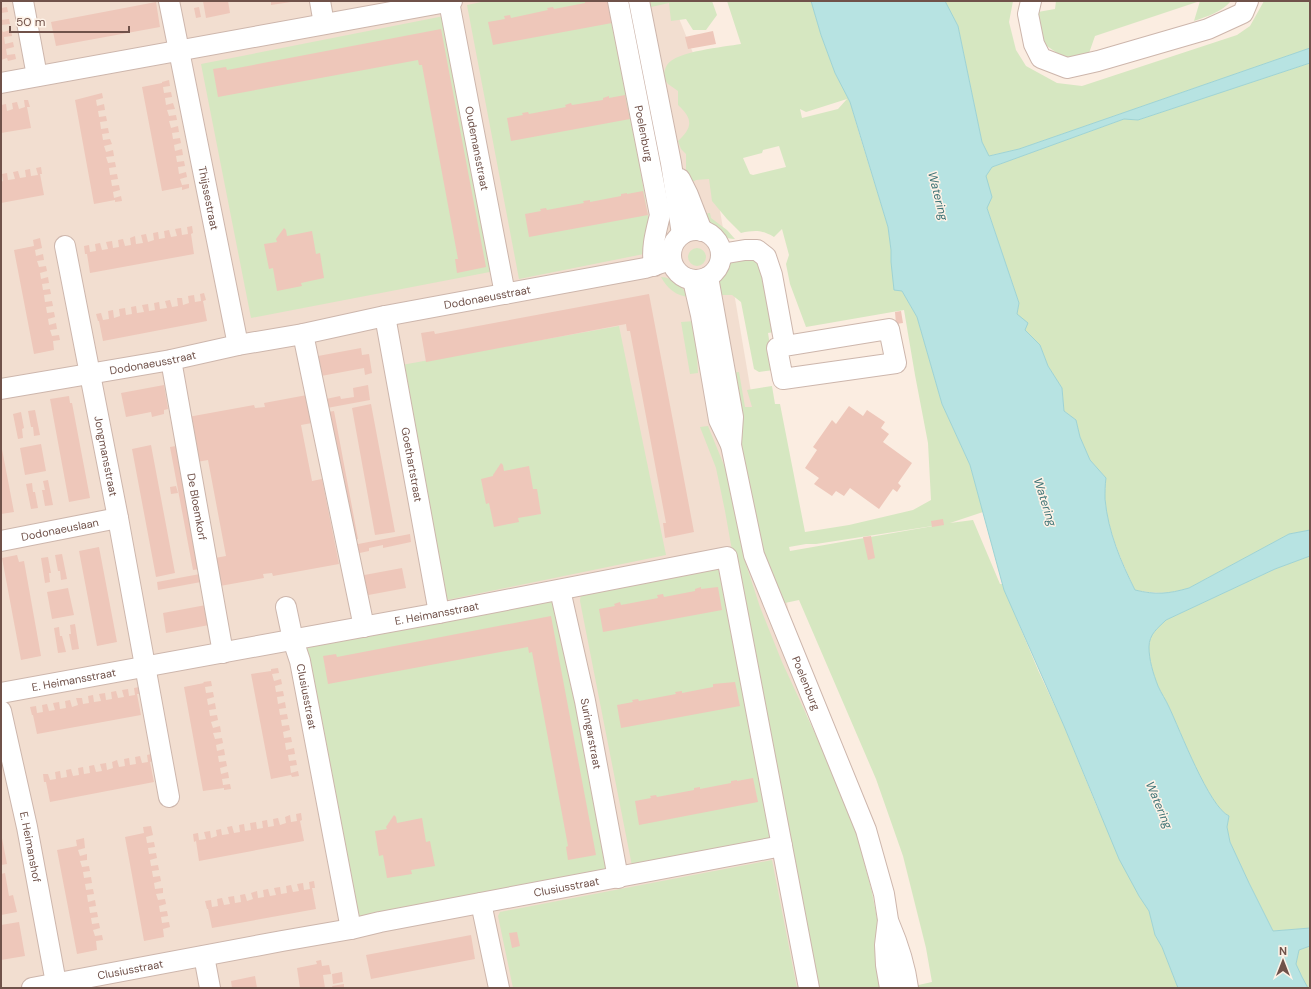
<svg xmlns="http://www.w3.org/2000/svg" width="1311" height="989" font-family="'DM Sans',sans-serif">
<rect width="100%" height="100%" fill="#fbede1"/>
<path fill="#f2ded0" d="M1 1H672L693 53 853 988H1Z"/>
<path fill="#d6e7c1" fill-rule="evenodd" d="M486 1H613L649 223 644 254 519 279 467 5Z
M637 1H712L717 15 706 30H693L686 19 671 21 669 3 638 10Z
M727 1H811L821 35 835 73 850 102 859 133 888 227 891 250V262L902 291 917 317 942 404 970 465 983 512 950 523 973 520 1000 584H1002L1038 670 1064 726 1097 807 1139 896 1149 911 1155 935 1162 947 1178 988H915L914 986 932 982 926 948 903 856 876 779 799 600 785 603 777 600 767 569 743 460 741 427 731 373 739 372 745 407H752L747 390 772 386 775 404H780L805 532 849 525 913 510 931 500 928 443 915 375 904 310 806 327 790 284 786 264 789 255 782 229 774 237C762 230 755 230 741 233L727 219 712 201 709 179 696 180 691 183 686 172V154L681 149 678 141C693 127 693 119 678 105V91L668 84 663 77C664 73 665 68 667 65 676 51 724 47 741 44ZM847 99 838 109 802 118 800 109 806 112ZM779 146 786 167 753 175 750 174 743 158 762 153 763 150ZM939 525 790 551 789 547 806 544H816Z
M945 1H1013L1009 22 1016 50 1026 66 1057 83 1082 86 1237 35 1250 26 1264 1H1310V48L1019 149 988 156 982 142 958 26Z
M1056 1H1231C1222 12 1208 16 1194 21L1200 1 1095 36 1088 56 1074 58 1060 55 1044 44 1039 35 1038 12 1055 9Z
M444 16 495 271 251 318 201 64Z
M1310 63V530L1289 534 1189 588C1167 594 1157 594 1135 590 1122 562 1108 532 1105 499 1105 492 1105 485 1106 478L1090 460 1080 437 1076 420 1064 411 1062 388 1048 366 1040 345 1024 329 1017 314 1019 303 987 208 986 176 992 167 1124 119 1138 120Z
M710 213 711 218 727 230 735 239C715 238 711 230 702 214Z
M688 257a9 9 0 1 1 18 0a9 9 0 1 1-18 0Z
M752 259 758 262 762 266 774 332 768 333 774 370 759 372 754 369 741 302 732 295H717C717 283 723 265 736 261 741 260 747 260 752 259Z
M661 277C673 277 683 287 689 297 676 296 667 288 661 277Z
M695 321 698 373 690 374 681 322Z
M619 326 666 555 442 601 396 366Z
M708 426 728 475 745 561 760 607 782 662 832 770 854 824 872 892 879 929 886 988H813L763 725 725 511 716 468 700 427Z
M1310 556V928L1273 931 1249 883 1230 842 1227 827 1229 816C1209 807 1180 730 1169 707 1166 700 1161 693 1158 686 1153 673 1149 660 1149 647 1149 634 1158 628 1166 620L1275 569Z
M718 567 771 839 632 866 580 601 581 593Z
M554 598 610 869 352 919 300 648Z
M772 860 797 988H513L498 916 500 912Z
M1310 946V988H1308L1302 977 1296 964 1299 950Z"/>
<path fill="#b7e3e2" stroke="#9ed3d4" d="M811 1H945L958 26 982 142 989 156 1019 149 1310 48V63L1138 120 1124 119 992 167 986 176 992 197 987 208 1019 303 1017 314 1028 323 1025 330 1040 345 1048 366 1062 388 1064 411 1076 420 1080 437 1090 460 1106 478C1105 485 1105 492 1105 499 1108 532 1121 562 1135 590 1156 595 1168 594 1189 588L1289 534 1310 530V556L1275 569 1166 620C1158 628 1149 634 1149 647 1149 660 1153 673 1158 686 1161 693 1166 700 1169 707 1180 730 1209 807 1229 816L1227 827 1230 842 1249 883 1273 931 1310 928V946L1299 950 1296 964 1302 977 1308 988H1178L1162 947 1155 935 1149 911 1139 896 1119 859 1064 726 1004 590 970 465 942 404 917 317 902 291 894 290 891 262V250L888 227 850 102 835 73 821 35Z"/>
<path fill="#eec7ba" d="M203 1H228L230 13 206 18Z
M271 1H291V2L271 5Z
M585 1H608L612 23 493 45 488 22 505 19 504 16 510 15 511 18 548 10 547 8 553 7 554 9 585 3Z
M156 2 160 27 56 46 51 22Z
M7 7 8 12 1 13V8Z
M199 7 201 17 196 18 194 8Z
M9 19 10 24 1 25V20Z
M1 28 3 32 11 30 12 36 4 37 5 44 13 42 14 47 6 49 7 55 15 54 16 59 8 61 7 58 1 60Z
M441 29 486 267 457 273 455 259H458L422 65H419L418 60 218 97 213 69 226 67 227 70Z
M713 31 716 44 688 49 685 37Z
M169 80 170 86 163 87 164 93 171 92 172 97 165 98 166 105 173 103 175 109 167 110 169 116 176 115 177 120 169 121 171 128 178 126 179 132 172 133 173 139 180 138 181 143 174 145 175 151 182 149 183 155 176 156 177 162 184 161 185 166 178 167 179 174 186 172 187 177 180 179 182 185 189 184V188L182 190V187L162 191 142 87 162 83V82Z
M102 93 103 98 96 100 97 106 104 104 105 110 98 111 99 117 106 116 107 121 100 122 101 129 108 128 109 133 102 134 103 140 110 139 112 144 104 146 106 152 113 150 114 156 106 157 108 163 115 162 116 167 109 168 110 175 117 174 118 179 111 180 112 186 119 185 120 190 113 192 114 198 121 196 122 201 115 202V200L94 204 75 100Z
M625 95 630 119 511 141 507 118 523 115 522 113 528 112 529 114 566 107 565 105 571 103 572 105 603 100V98L609 96V98Z
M24 100H28L30 107H27L31 128 1 133V105L6 104 7 111 13 109 12 103 17 102 19 109 25 107Z
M41 167 42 174H40L44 195 1 203V182L3 181 2 174 7 173 8 180 15 179 13 172 18 171 20 178 26 177 25 170 30 169 31 176 38 175 36 168Z
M643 191 648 215 529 237 525 214 541 211 540 209 546 208 547 210 584 203 583 201 590 200V202L621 196V194L627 193V194Z
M192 226 193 233 191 234 194 254 90 273 87 254H85L84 246 89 245 90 252 96 251 95 244 100 243 102 250 108 249 106 242 112 241 113 248 119 247 118 240 123 239 125 246 131 245 130 238 135 236 136 244 143 243 141 235 146 234 148 242 154 240 153 233 158 232 159 239 165 238 164 231 169 230 171 237 177 236 175 229 181 228 182 235 188 234 187 227Z
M284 228 286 230 287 236 312 231 316 254 320 253 324 278 301 283 302 286 277 291 273 268 269 269 264 244 277 242 276 239Z
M40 238 42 248 35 250 36 256 43 254 44 260 37 261 39 267 46 266 47 271 40 273 41 279 48 277 49 283 42 284 43 290 50 289 51 294 44 295 45 302 52 301 53 306 46 307 47 313 54 312 55 317 48 319 49 325 56 323 57 329 50 330 52 336 59 335 60 340 53 341 54 350 34 354 14 250 34 246 33 240Z
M204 293 206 300 203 301 207 321 103 341 99 321H98L96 314 101 313 103 320 109 319 108 311 113 310 114 318 120 316 119 309 125 308 126 315 132 314 131 307 136 306 137 313 144 312 142 305 148 304 149 311 155 310 154 303 159 302 160 309 167 308 165 301 170 300 172 307 178 306 177 298H182L183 305 189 303 188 296 194 295 195 302 201 301 200 294Z
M649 294 694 532 665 538 663 523H666L630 331H627L626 324 426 362 421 333 434 331 435 334Z
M901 311 903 323 896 324 895 312Z
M361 348 362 355 369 354 372 373 365 375 364 368 321 376 318 356Z
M164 385 168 409 164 410V414L152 417 151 412 126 417 121 393Z
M368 385 370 400 327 408 326 399 340 396 341 399 354 397 353 388Z
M307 395 312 423 301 425 312 481 322 479 339 564 273 576 272 573 263 574 264 578 220 586 215 558 226 556 208 460 197 462 188 417 254 405 255 408 265 407 264 403Z
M69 396 70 403H72L90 498 69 502 50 399Z
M371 404 395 532 375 535 352 408Z
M849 406 863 416 867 410 885 422 881 428 889 434 883 442 912 463 898 483 901 486 897 492 893 489 879 509 850 488 844 496 836 491 832 496 814 484 819 478 805 468 817 450 813 447 832 420 836 424Z
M35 410 40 435 34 436 33 427H31L28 411Z
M334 411 358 539 352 540 328 412Z
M21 412 24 428 22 429 23 438 18 439 13 414Z
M1 444 14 512 1 514Z
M41 444 46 471 25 475 20 448Z
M151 445 175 573 156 577 132 449Z
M176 446 199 569 193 570 170 447Z
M501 463 503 465 504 471 529 466 533 489H537L541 514 518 518 519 522 494 527 489 503 486 504 481 479 493 476V475Z
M48 480 53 505 45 506 42 490H45L43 481Z
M32 483 33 492H35L38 508 31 509 26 484Z
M176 486 178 493 171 494 170 487Z
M943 519 944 525 932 527 931 521Z
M410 534 411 542 383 548V545L369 548V551L355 554 353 545Z
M871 536 875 558 868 560 863 537Z
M99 547 117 642 97 646 79 551Z
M62 554 67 579 61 580 60 571H58L55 555Z
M17 555 19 562 24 561 41 656 21 660 2 558Z
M48 557 51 573H49L50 582 45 583 41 558Z
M402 568 406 588 363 596 359 576Z
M200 574 201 582 158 590 157 582Z
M701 587V589L718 587 722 610 603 632 599 609 615 606 614 604 620 602 621 605 658 598 657 595 663 594 664 597 695 591V589Z
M68 588 74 615 52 619 47 592Z
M206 605 209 625 166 633 163 613Z
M551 616 596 855 568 860 566 847 568 846 532 652 529 653 528 647 328 684 323 656 336 654 337 657Z
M75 624 79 649 72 650 69 634H71L70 625Z
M59 627 60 636H62L66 652 58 653 54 628Z
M278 668 279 673 272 674 274 681 281 679 282 684 275 686 276 692 283 691 284 696 277 697 278 704 285 702 286 708 279 709 280 715 287 714 288 719 281 720 282 726 289 725 290 730 283 732 284 738 291 737 292 742 285 743 286 750 294 748 295 754 288 755 289 761 296 760 297 765 290 766 291 773 298 771 299 776 292 777 291 775 271 779 251 674 271 671V669Z
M211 681 212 686 205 687 206 693 213 692 214 697 207 699 208 705 215 703 216 709 209 710 210 716 217 715 218 720 211 722 213 728 220 726 221 732 213 733 215 739 222 738 223 743 216 745 217 751 224 749 225 755 218 756 219 762 226 761 227 766 220 768 221 774 228 772 229 778 222 779 223 785 230 784 231 789 224 790V788L203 791 184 687 204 683 203 682Z
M735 682 740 706 621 728 617 705 633 702 632 700 638 699 639 701 676 694 675 692 682 691V693L713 687V684Z
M139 687 140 694H137L141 715 37 734 33 715H32L30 707 36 706 37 713 43 712 42 705 47 704 49 711 55 710 53 703 59 702 60 709 66 708 65 701 70 700 72 707 78 705 76 698H82L83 704 89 703 88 696 93 695 94 702 101 701 99 694 105 693 106 700 112 699 111 692 116 691 118 698 124 697 122 690 128 689 129 696 135 695 134 688Z
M151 754 153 761 150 762 154 782 50 802 46 782H44L43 774H48L50 780 56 779 55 772 60 771 61 778 67 777 66 770 71 769 73 776 79 775 78 768 83 767 84 774 90 773 89 766 94 765 96 772 102 771 100 764 106 763 107 770 113 768 112 762 117 760 119 767 125 766 124 759 129 758 130 765 136 764 135 757 140 756 142 763 148 762 147 755Z
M753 778 758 802 639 825 635 801 651 798 650 796 656 795 657 797 694 790V788L700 787V789L731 783V781L737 780V781Z
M301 813 302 820 300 821 304 841 199 861 196 841 194 842 193 834 198 833 199 840 206 839 204 832 210 831 211 838 217 836 216 830 221 829 222 835 229 834 227 827 232 826 234 833 240 832 239 825 244 824 245 831 251 830 250 823 256 822 257 829 263 828 262 821 267 820 268 827 274 826 273 819 278 818 280 825 286 823 285 817 290 815 291 822 297 821 296 814Z
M394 815 396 817 397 823 422 818 426 842 430 841 435 866 411 870 412 874 387 878 383 855 379 856 375 831 387 829 386 827Z
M151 826 153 835 146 837 147 843 154 842 155 847 148 848 149 854 156 853 157 858 150 860 151 866 158 865 159 870 152 871 153 877 160 876 161 881 154 883 155 889 163 888V893L156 894 158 900 165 899 166 904 159 906 160 912 167 911 168 916 161 917 162 923 169 922 170 927 163 929 164 937 144 941 125 837 144 833 143 827Z
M1 833 7 864 1 865Z
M84 838 85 848 78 850 80 856 87 854V860L80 861 82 867 89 866 90 871 83 872 84 878 91 877 92 883 85 884 86 890 93 889 94 894 87 895 88 902 95 900 96 906 89 907 90 913 97 912 98 917 91 918 92 924 99 923 100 928 93 930 95 936 102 935 103 940 96 941 97 950 77 954 57 850 77 846 76 840Z
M5 873 9 896 13 895 17 912 1 915V874Z
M314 881 315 888H312L316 909 212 928 208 909H207L205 901 211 900 212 907 218 906 217 899 222 898 224 905 230 904 228 897 234 896 235 903 241 902 240 895 245 894 247 901 253 899 251 893 257 891 258 898 264 897 263 890 268 889 270 896 276 895 274 888 280 887 281 894 287 893 286 886 291 885 293 892 299 891 297 884 303 883 304 890 310 889 309 882Z
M19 922 25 956 1 960V925Z
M517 932 520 946 512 948 509 933Z
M471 935 475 959 371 979 366 955Z
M321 960 322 966 329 965 331 974 323 975 325 988H300L297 968 317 964 316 961Z
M342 972 343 982 333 984 332 974Z
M255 976 257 988H232L231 981Z
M344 984V988H333L332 986Z"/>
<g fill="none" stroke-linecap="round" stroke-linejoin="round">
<g stroke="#cdb6ac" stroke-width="22">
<g id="minor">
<path d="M23 1 37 76"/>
<path id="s1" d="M169 1 238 345"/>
<path d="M320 1 324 24"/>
<path id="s2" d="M618 1 660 215C656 232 651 248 654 266"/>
<path d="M639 1 671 163 682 234"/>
<path d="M1031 1 1028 14 1034 44 1041 58 1067 68 1098 61 1208 29 1243 13 1248 1"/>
<path id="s3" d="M449 2 505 294"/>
<path d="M1 83 452 1"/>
<path d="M680 179 688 195 702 231"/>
<circle cx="696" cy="255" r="25"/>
<path id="s4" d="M65 246 118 518 169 797"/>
<path d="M721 254 745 250H757L766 257 772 275 785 346 777 348 783 379 896 363 889 329 785 346"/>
<path d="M708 277 733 417 731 445"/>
<path id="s5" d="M693 280 701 315 719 420 731 445 754 555 866 830 884 894 888 920 885 945 886 965 890 988"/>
<path id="s6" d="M385 316 439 613"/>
<path d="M303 334 364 627"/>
<path id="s7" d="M171 360 223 653"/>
<path id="s8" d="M1 389 171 360 238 345 303 334 385 316 645 268 671 260"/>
<path id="s9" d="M1 541 118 518"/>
<path id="s10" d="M560 590 585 701 618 878"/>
<path id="s11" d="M286 607 293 640 300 661 351 929"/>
<path id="s12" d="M1 693 439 613 727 557 809 988"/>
<path id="s13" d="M1 711 27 827 56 983"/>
<path d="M481 903 499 988"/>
<path d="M889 923C898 944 905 965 908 988"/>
<path d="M204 956 210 988"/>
<path id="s14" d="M32 988 282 941 351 929 380 922 782 846"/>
</g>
</g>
<use href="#minor" stroke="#fff" stroke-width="20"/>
</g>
<g text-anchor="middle" stroke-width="3" stroke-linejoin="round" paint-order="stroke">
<g font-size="11" fill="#70524a" stroke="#fef2e7">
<text dy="4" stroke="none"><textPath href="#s2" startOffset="135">Poelenburg</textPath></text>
<text dy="4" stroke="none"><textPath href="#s3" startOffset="149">Oudemansstraat</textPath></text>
<text dy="4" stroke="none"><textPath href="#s1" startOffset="201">Thijssestraat</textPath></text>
<text dy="4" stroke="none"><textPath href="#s8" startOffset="495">Dodonaeusstraat</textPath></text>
<text dy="4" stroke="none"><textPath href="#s8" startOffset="154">Dodonaeusstraat</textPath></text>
<text dy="4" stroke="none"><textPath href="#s4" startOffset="214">Jongmansstraat</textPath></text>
<text dy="4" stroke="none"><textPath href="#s6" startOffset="151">Goethartstraat</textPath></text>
<text dy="4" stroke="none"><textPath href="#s7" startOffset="149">De Bloemkorf</textPath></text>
<text dy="4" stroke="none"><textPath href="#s9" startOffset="60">Dodonaeuslaan</textPath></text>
<text dy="4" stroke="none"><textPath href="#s12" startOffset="443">E. Heimansstraat</textPath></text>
<text dy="4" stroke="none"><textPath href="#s12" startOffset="74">E. Heimansstraat</textPath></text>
<text dy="4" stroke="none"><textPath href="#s5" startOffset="421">Poelenburg</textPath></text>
<text dy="4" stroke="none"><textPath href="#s11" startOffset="92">Clusiusstraat</textPath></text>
<text dy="4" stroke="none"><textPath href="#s10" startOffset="147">Suringarstraat</textPath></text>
<text dy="4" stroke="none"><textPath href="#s13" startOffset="139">E. Heimanshof</textPath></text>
<text dy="4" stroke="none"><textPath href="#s14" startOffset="544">Clusiusstraat</textPath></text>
<text dy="4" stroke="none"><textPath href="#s14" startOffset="100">Clusiusstraat</textPath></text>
</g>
<g font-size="12" font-style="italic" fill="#3f7476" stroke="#fef2e7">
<text transform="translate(938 196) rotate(76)" y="4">Watering</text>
<text transform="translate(1045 502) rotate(72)" y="4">Watering</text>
<text transform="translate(1159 805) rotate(67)" y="4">Watering</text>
</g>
</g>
<rect width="1311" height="989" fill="none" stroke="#70524a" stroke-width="4"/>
<g transform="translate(1283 961)" stroke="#fef2e7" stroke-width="3" paint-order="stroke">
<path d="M0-3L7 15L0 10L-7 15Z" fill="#70524a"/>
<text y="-6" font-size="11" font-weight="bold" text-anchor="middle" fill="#70524a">N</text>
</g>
<path d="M10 26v6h119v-6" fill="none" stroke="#70524a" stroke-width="2"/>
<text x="16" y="26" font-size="12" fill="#70524a" stroke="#fef2e7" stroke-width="3" paint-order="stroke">50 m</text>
</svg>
